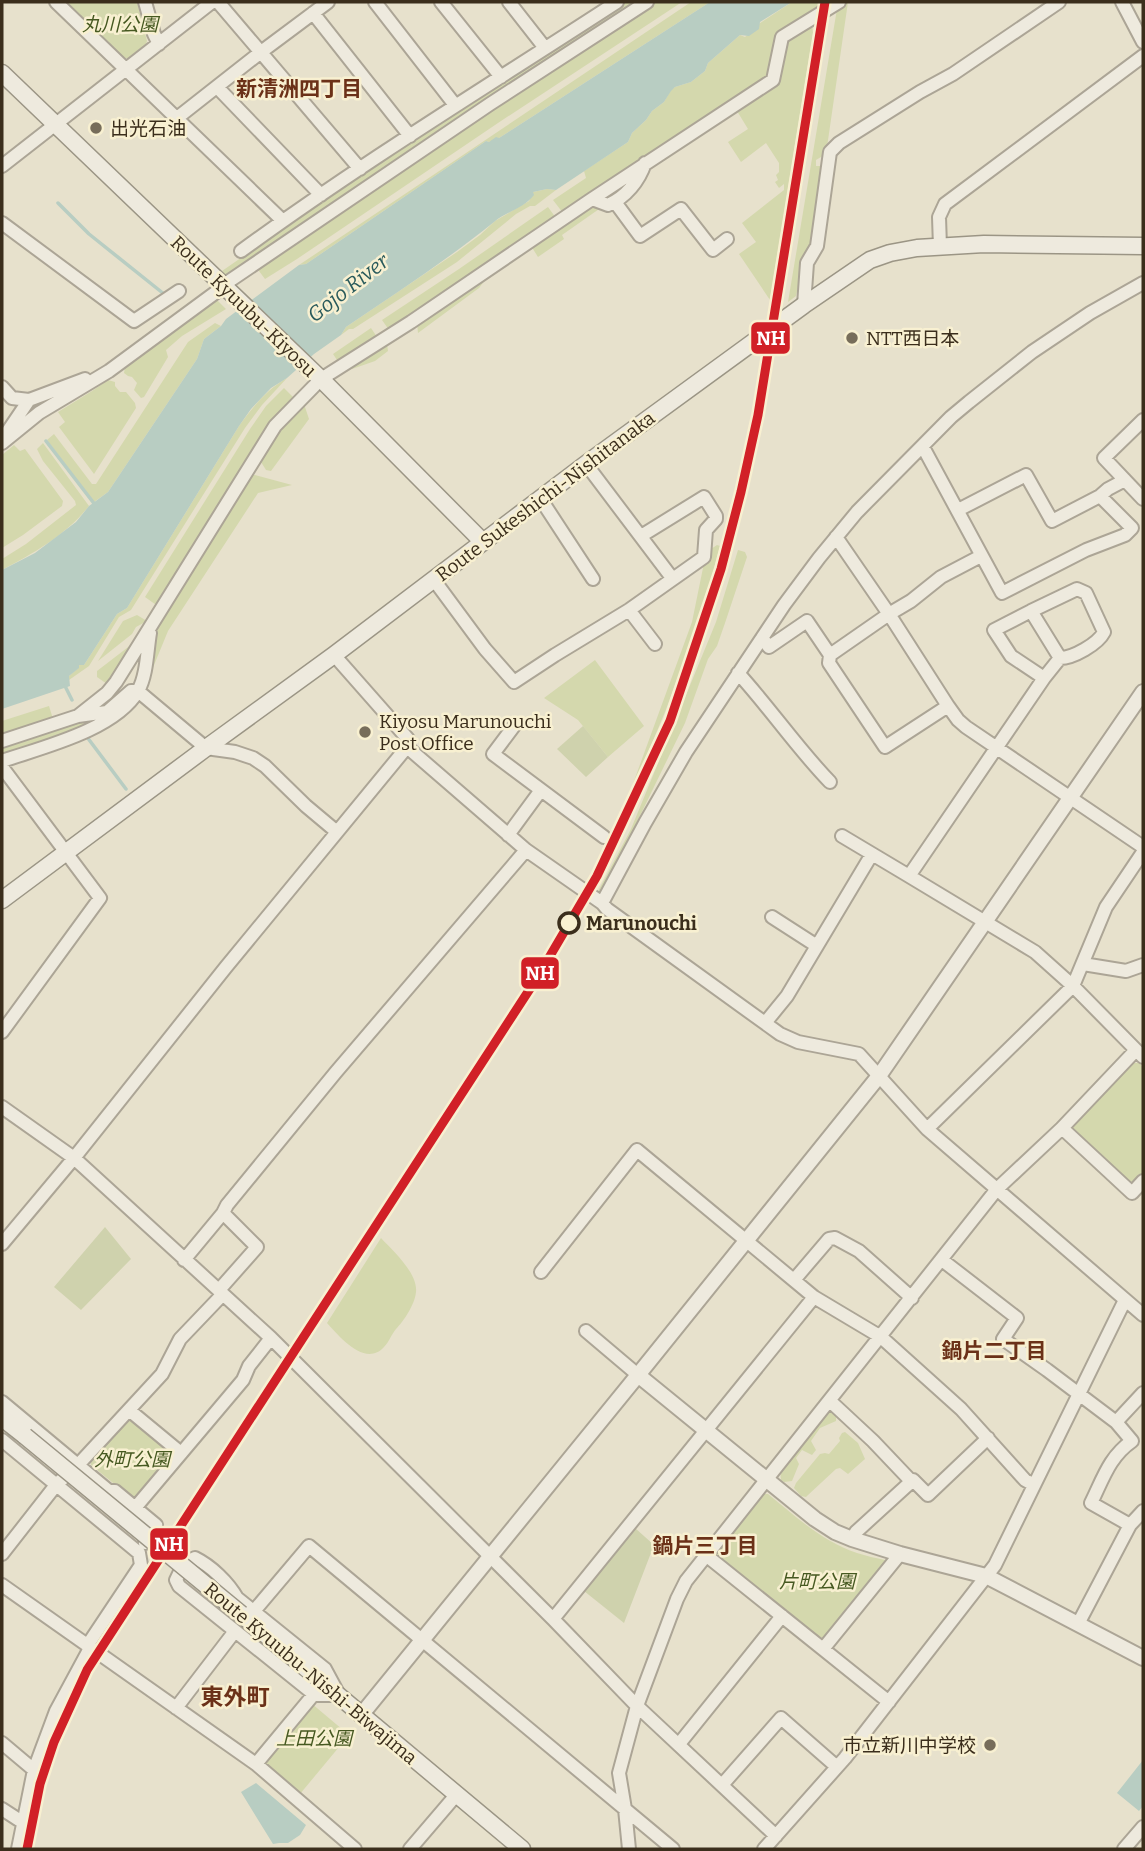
<svg xmlns="http://www.w3.org/2000/svg" width="1145" height="1851" font-family="Bitter,'Noto Sans JP',serif">
<rect width="100%" height="100%" fill="#e7e1cc"/>
<path fill="#d4d8ad" d="M64 2H137L147 41 146 44 128 58H123Z
M626 2H639L227 277 222 271 385 158Z
M656 2H682L498 123 297 259 265 279 256 267 495 105Z
M691 2H710L499 138 489 142 486 141 306 264 299 265Z
M792 2H828L777 34 767 76 563 213 553 200 586 178 584 171 628 142 632 133 646 120 652 111 664 102 671 90 675 87 691 82 705 71 708 63 740 35 745 37 760 23Z
M848 2 826 154 816 160V166H823L815 235 804 258 796 296 788 302 837 9Z
M812 25 813 33 770 300 739 254 756 242 742 223 784 190V184L779 188 775 182 778 180 776 175 779 172V163L766 143 741 162 728 142 748 129 737 111 778 84 788 40Z
M547 189 556 190 535 206H530L516 214 457 262 353 329H349L341 335 346 327 457 252 480 235 495 221 529 201 533 192Z
M590 205 602 207 562 235 564 239 538 257 533 249 532 244Z
M548 207 556 218 389 330 382 320 459 269Z
M489 275 479 288 418 333 417 323Z
M217 300 226 309 182 336 166 350 168 357 144 397 141 398 134 390 137 383 132 377 128 376 124 373 125 367 181 324Z
M215 323 221 326 204 339 197 359 108 492 94 502 47 440 54 434 92 484H96L188 342Z
M371 328 377 337 339 363 333 354Z
M387 344 388 351 375 361 352 369V367Z
M287 378 262 405 245 428 131 610 119 617 89 666 69 680V676L78 668 79 665H84L117 614 127 608 239 426C253 407 266 390 287 378Z
M108 380 115 382V386L120 392H126L135 403 136 408 94 474 59 427 65 422 58 412 92 391Z
M284 388 294 398 282 409 269 426 159 607 145 597 250 429 266 406Z
M304 404 309 419 271 471 266 470 261 462C262 443 291 418 304 404Z
M43 443 89 506C66 535 34 553 2 570V559L26 544 76 505 75 501 43 461 37 449Z
M14 445 20 451 25 449 63 501 62 506 23 535 2 548V455Z
M251 474 292 485 258 493 168 631 145 687 154 630Z
M717 545 720 546 702 612 665 712 619 822 692 622 704 563 711 549Z
M738 550 745 552 747 557 725 623 717 646 708 659 685 723 602 894 596 895 631 829 716 622Z
M137 615 147 621 136 627 132 634 98 661 123 621Z
M136 641 107 684 97 677V671Z
M595 660 644 726 608 757 578 720 544 698Z
M49 706 53 719 2 736V721Z
M105 716 71 734 2 756V746L72 722Z
M1132 1063H1139L1143 1067V1176L1134 1186 1128 1185 1073 1132 1072 1126Z
M381 1238C393 1251 418 1273 416 1292 415 1304 404 1321 396 1329 391 1335 389 1342 384 1347 365 1368 339 1336 327 1323Z
M831 1411 836 1416V1421L820 1428 811 1441 816 1450 812 1455 802 1450 796 1458 799 1464 792 1481 784 1482 781 1480 780 1471 827 1412Z
M134 1419 172 1451 173 1456 134 1500 91 1465 90 1458 127 1420Z
M845 1432 858 1443 865 1459 848 1474 840 1468 836 1469 808 1495 806 1497 801 1496 794 1488 796 1483 820 1454 825 1453 829 1454 840 1441 839 1438 842 1433Z
M762 1494H768C795 1516 823 1542 857 1553 866 1556 876 1558 885 1560L886 1564 826 1637 819 1638 717 1557V1551Z
M311 1703 349 1735 300 1794 266 1765 265 1760Z"/>
<path fill="#cfd2ad" d="M583 726 608 757 586 777 557 749Z
M105 1227 131 1259 81 1310 54 1287Z
M635 1528 654 1545 624 1623 584 1591Z"/>
<path fill="#b8cdc2" d="M710 2H792L760 22 759 29 749 36 740 35 708 63 705 71 691 82 675 87 671 91 664 102 652 111 646 120 632 133 628 142 556 190 547 189 533 192 534 195C524 208 506 212 494 222 447 260 396 293 346 327L341 335 314 354 287 378 271 388 251 409 239 426 127 608 117 614 84 665H79V668L69 676 70 686 2 709V570L35 553 76 522 89 506 108 492 197 359 204 339 221 326 226 319 299 265 306 264 486 141 489 142 496 137 499 138Z
M1143 1760V1806L1139 1811 1117 1793Z
M256 1783 306 1825 300 1835 288 1843H279L273 1844 241 1792Z"/>
<g fill="none" stroke-linecap="round" stroke-linejoin="round">
<path stroke="#b8cdc2" stroke-width="3.5" d="M58 203 89 234 164 294
M46 441 96 506
M65 686 72 700
M87 737 126 789"/>
<g stroke="#aca596" stroke-width="16">
<path id="minor" d="M56 2 283 221
M145 2 154 34 159 44
M218 2 360 169
M375 2 455 105
M441 2 501 77
M509 2 545 48
M1122 2 1143 42
M313 13 410 136
M217 87 321 195
M177 118 261 52 328 2
M2 166 212 2
M592 199 608 205C626 197 639 181 645 163
M615 202 640 236 681 209 713 250 727 239
M2 223 134 321 179 291
M940 247 939 217 945 204 1143 56
M241 251C363 162 491 84 617 2
M222 286 490 104 647 2
M804 305 807 263 817 246 830 152 839 143 920 92 953 74 1059 2
M2 387 12 398 29 400
M1143 420 1104 458 1143 499
M6 434 29 400 85 379
M2 443 39 413 109 371 223 287
M923 447 1002 593 1086 550 1125 535 1132 528 1100 496 1052 521 1026 475 958 510
M586 464 672 578
M1100 496 1108 489 1125 480
M540 498 593 579
M836 537 889 614 830 655 829 663 885 747 948 706 889 614 911 601 941 577 981 556
M434 580 485 649 514 682 555 655 629 610 704 557 706 530 716 519V516L704 497 641 536
M629 610 655 644
M1031 611 1077 589 1086 593 1104 632C1098 644 1073 658 1060 658
M762 638 769 647 807 621 830 655
M334 655 408 739 407 747 526 850 602 903 607 909 780 1034 798 1042 859 1054 927 1129 1143 1315
M738 673C770 708 797 748 830 782
M1044 678 1011 656 994 630 1031 611 1060 658 1044 678 909 876 1035 952 1073 986 1143 1057
M948 706 958 720 966 727 1143 847
M78 716 107 693 116 682 275 426 321 379 411 322 592 199 773 80 782 37 839 2
M514 726 493 754 604 837
M2 741 78 716 107 712 131 691H138L206 748 235 752 253 758 265 766 306 806 337 832
M2 761C43 747 115 730 138 691 147 675 147 651 150 633
M2 767 100 898 2 1032
M508 835 541 790
M842 836 909 876
M602 903 645 823 686 752 784 605 819 558 857 512 951 417 969 402 1032 352 1090 313 1143 283
M772 917 817 946
M1083 964 1126 971 1143 965
M765 1023 787 996 872 854
M2 1107 74 1158 271 1338 553 1619 637 1706 776 1836
M1062 1128 1132 1193 1143 1181
M927 1129 1073 986 1106 907 1143 852
M2 1244 74 1158 226 967 407 747
M184 1260 223 1213 227 1205 336 1072 526 850
M942 1260 1017 1318 1003 1339 1047 1370 1116 1422 1132 1441C1109 1457 1103 1479 1091 1503L1130 1525
M541 1272 637 1150 814 1297 881 1337 961 1409 1025 1480 1034 1485
M794 1280 829 1239 835 1238 859 1251 912 1298
M219 1290 257 1247 223 1213
M586 1331 638 1375
M830 1401 873 1441 911 1481
M2 1402 109 1491H115L156 1525 145 1543
M129 1410 181 1453
M1116 1422 1143 1393
M2 1440 139 1553 141 1565 87 1646
M135 1508 243 1380 249 1366 271 1338
M852 1539 856 1532 913 1480 928 1495 988 1438
M2 1554 56 1485 78 1465 162 1374 180 1339 223 1294
M707 1556 889 1702
M195 1558C211 1566 228 1582 237 1598L325 1669 339 1695H315L179 1586 176 1580C179 1572 186 1561 195 1558Z
M2 1585 256 1764 355 1849
M254 1611 309 1546 673 1849
M553 1619 814 1297
M1078 1624 1130 1525 1143 1511
M823 1649 900 1554
M176 1708 235 1631
M2 1743 34 1770
M679 1744 782 1616
M256 1764 314 1694
M722 1785 781 1718 837 1767
M2 1809 22 1822
M18 1849 34 1770 56 1711 90 1648
M410 1849 457 1794
M629 1849 625 1809 619 1773 637 1706 677 1599 686 1581 997 1189 1062 1128 1136 1050
M764 1849 845 1758 995 1565 1125 1300
M1124 1849 1143 1827"/>
</g>
<g stroke="#aca596" stroke-width="18">
<path id="tertiary" d="M638 1375 815 1519 835 1532 852 1539 900 1554 986 1576 1143 1658
M362 1714 638 1375 879 1076 1143 692"/>
</g>
<g stroke="#9b9585" stroke-width="19">
<path id="secondary" d="M2 73 325 383 483 542
M2 900 206 748 334 655 586 464 804 305 870 260 890 253 917 248 984 244 1143 246
M2 1418 25 1436
M241 1614 522 1849"/>
</g>
<use href="#minor" stroke="#eeeade" stroke-width="12"/>
<use href="#tertiary" stroke="#eeeade" stroke-width="14"/>
<use href="#secondary" stroke="#eeeade" stroke-width="16"/>
<g stroke="#9b9585" stroke-width="19" stroke-linecap="butt">
<path id="secondary-bridge" d="M25 1436 241 1614"/>
</g>
<use href="#secondary-bridge" stroke="#eeeade" stroke-width="16"/>
<g stroke="#f8f0d1" stroke-width="14">
<path id="rail-1" d="M27 1849 40 1784 54 1742 87 1670 537 978 597 876 670 721 721 569 741 492 758 415 825 2"/>
</g>
<use href="#rail-1" stroke="#d12027" stroke-width="9"/>
</g>
<g fill="#776d5a" stroke="#f8f0d1" stroke-width="2.5">
<circle cx="96" cy="128" r="7"/>
<circle cx="852" cy="338" r="7"/>
<circle cx="365" cy="732" r="7"/>
<circle cx="990" cy="1745" r="7"/>
</g>
<circle fill="#f8f0d1" stroke="#3b2e1c" stroke-width="3.5" cx="569" cy="923" r="10"/>
<g text-anchor="middle" stroke-width="5" stroke-linejoin="round" paint-order="stroke">
<g font-size="19" font-style="italic" fill="#465921" stroke="#f8f0d1">
<text x="120" y="31">丸川公園</text>
<text x="132" y="1466">外町公園</text>
<text x="817" y="1588">片町公園</text>
<text x="314" y="1745">上田公園</text>
</g>
<g font-size="19" fill="#3b2e1c" stroke="#f8f0d1" text-anchor="start">
<text x="110" y="135">出光石油</text>
<text x="866" y="345">NTT西日本</text>
<text x="379" y="728">Kiyosu Marunouchi<tspan x="379" dy="22">Post Office</tspan></text>
<text x="976" y="1752" text-anchor="end">市立新川中学校</text>
</g>
<g font-size="19" fill="#3b2e1c" stroke="#f8f0d1">
<text transform="translate(244 306) rotate(44)" y="7">Route Kyuubu-Kiyosu</text>
<text transform="translate(545 496) rotate(-37)" y="7">Route Sukeshichi-Nishitanaka</text>
<text transform="translate(311 1673) rotate(40)" y="7">Route Kyuubu-Nishi-Biwajima</text>
</g>
<g font-size="19" font-weight="bold" fill="#3b2e1c" stroke="#f8f0d1" text-anchor="start">
<text x="586" y="930">Marunouchi</text>
</g>
<g font-size="21" font-weight="bold" fill="#6b3118" stroke="#f8f0d1">
<text x="299" y="96">新清洲四丁目</text>
<text x="994" y="1358">鍋片二丁目</text>
<text x="705" y="1553">鍋片三丁目</text>
</g>
<g font-size="21" font-style="italic" fill="#2a5b5c" stroke="#f8f0d1">
<text transform="translate(348 288) rotate(-38)" y="7">Gojo River</text>
</g>
<g font-size="23" font-weight="bold" fill="#6b3118" stroke="#f8f0d1">
<text x="235" y="1705">東外町</text>
</g>
</g>
<g stroke="#f8f0d1" stroke-width="2.5">
<rect x="750" y="321" width="41" height="34" rx="7" fill="#d12027"/>
<rect x="520" y="956" width="40" height="34" rx="7" fill="#d12027"/>
<rect x="149" y="1527" width="40" height="34" rx="7" fill="#d12027"/>
</g>
<g font-size="19" text-anchor="middle" font-weight="bold" fill="#fff">
<text x="771" y="345">NH</text>
<text x="540" y="980">NH</text>
<text x="169" y="1551">NH</text>
</g>
<rect width="1145" height="1851" fill="none" stroke="#3b2e1c" stroke-width="7"/>
</svg>
